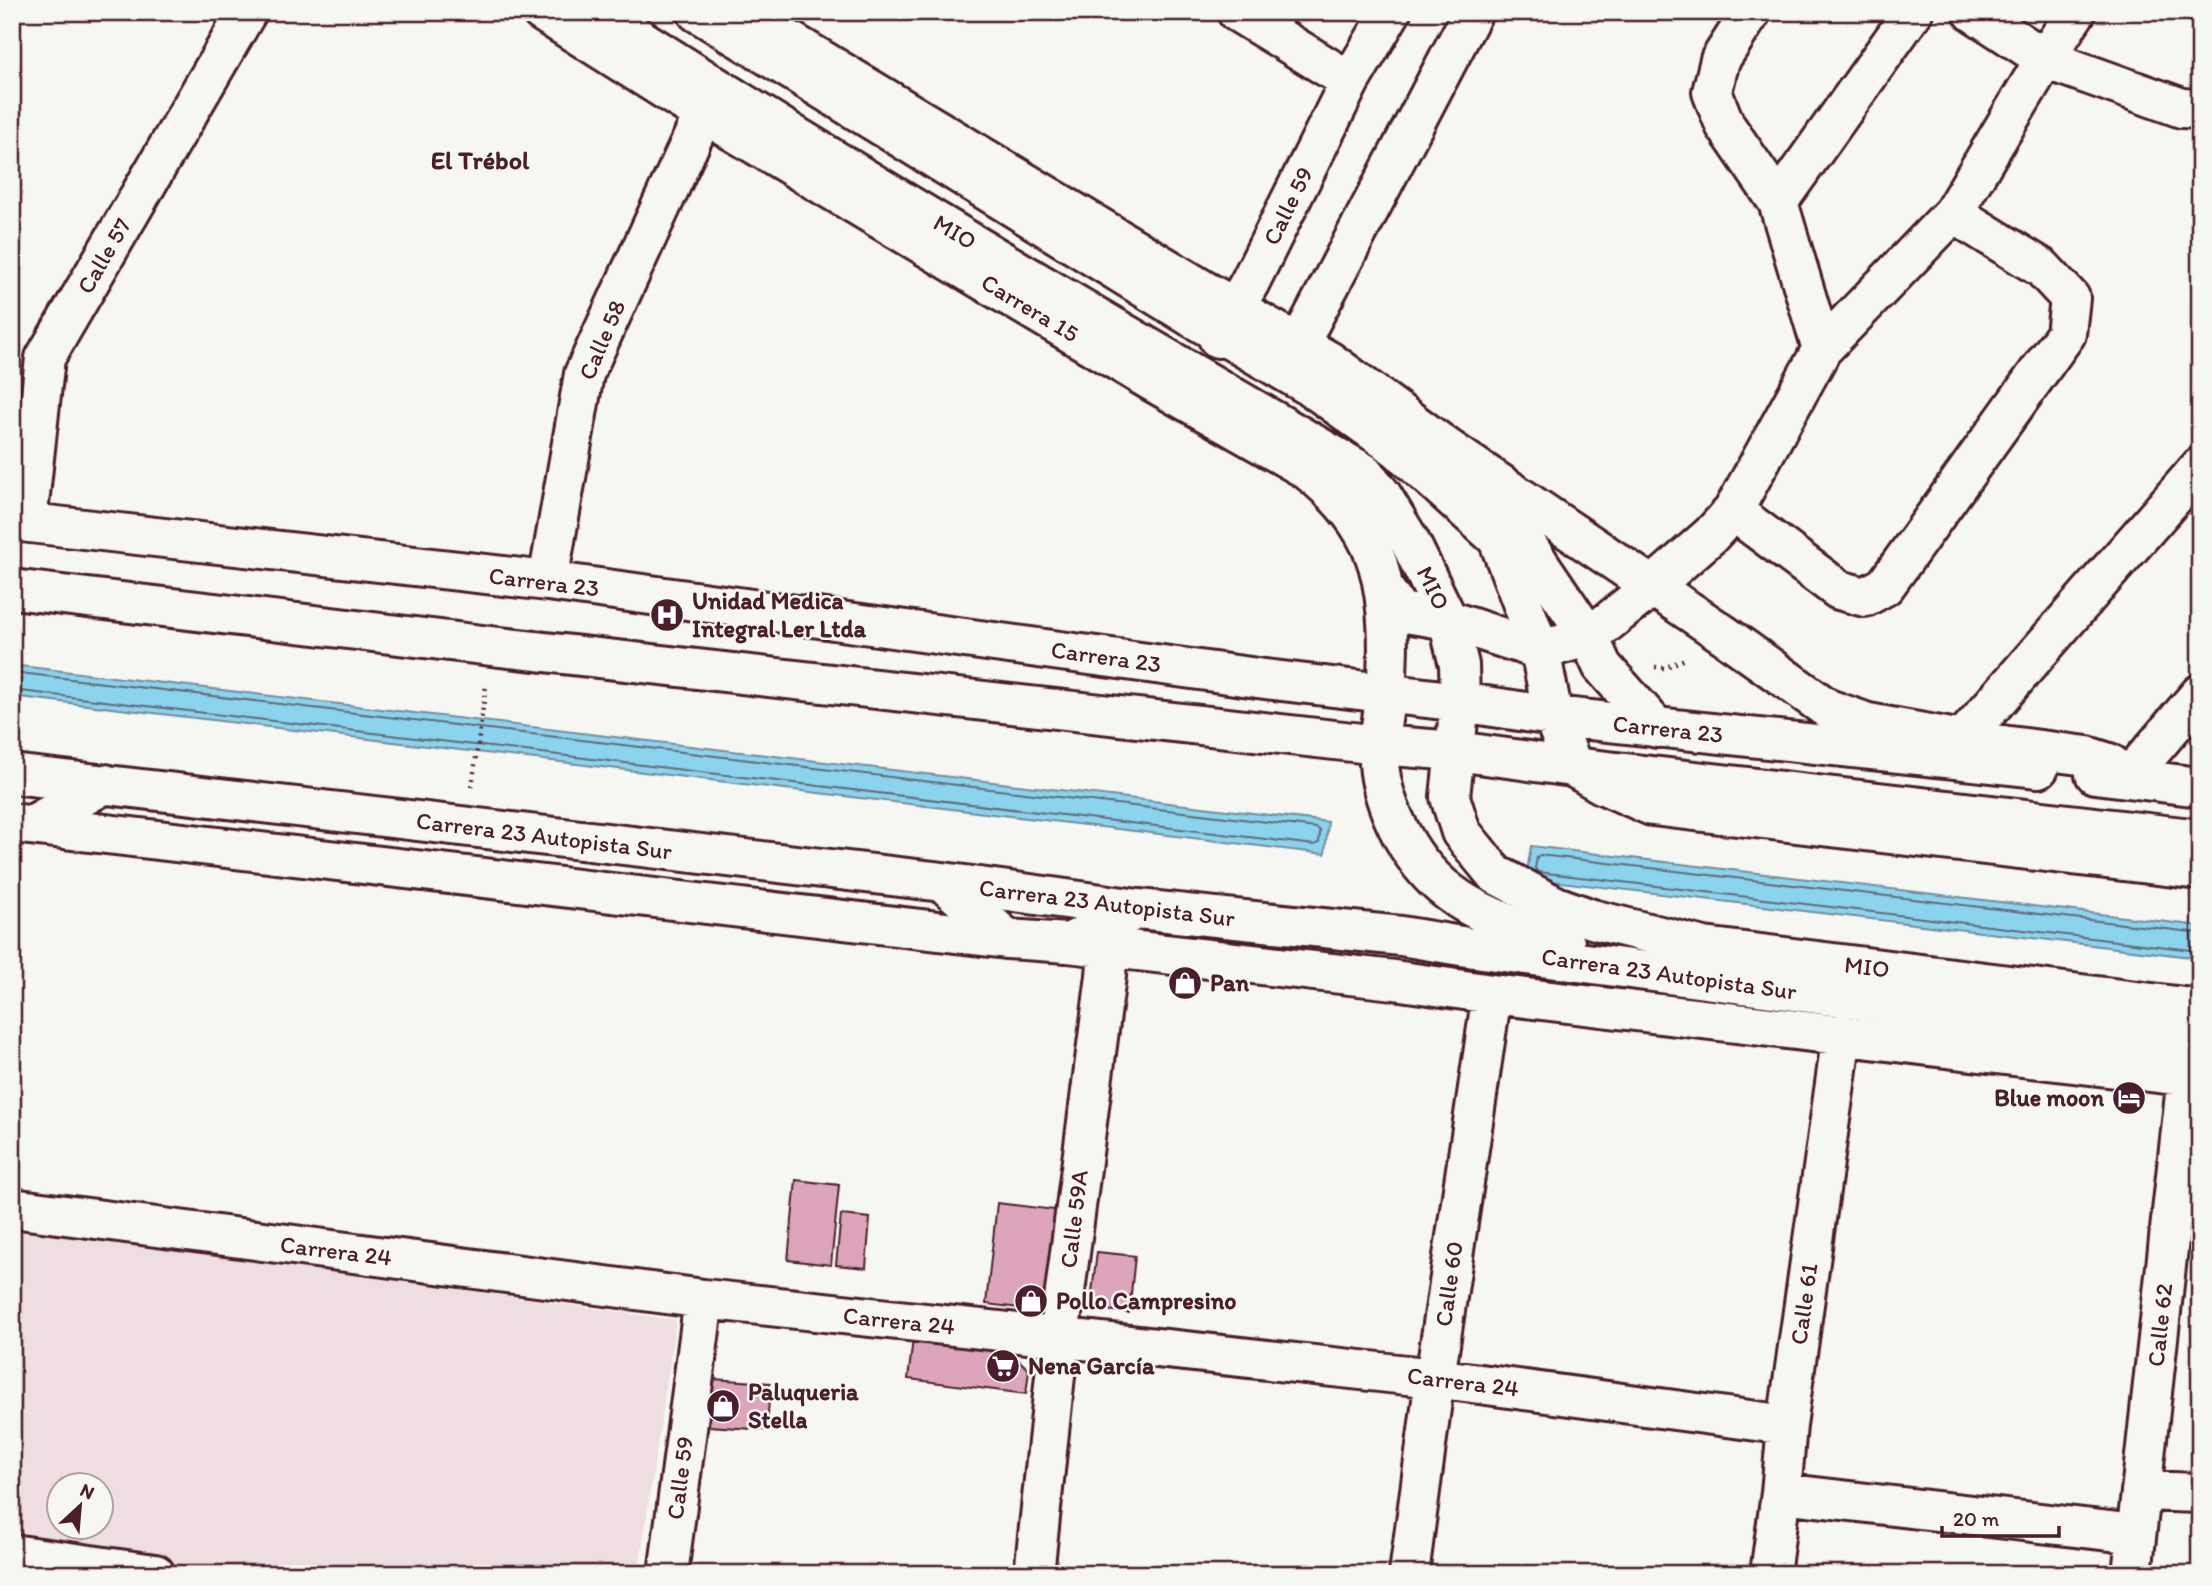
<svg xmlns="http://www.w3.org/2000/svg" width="2212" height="1586" font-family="Itim,sans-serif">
<rect width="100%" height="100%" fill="#f6f6f2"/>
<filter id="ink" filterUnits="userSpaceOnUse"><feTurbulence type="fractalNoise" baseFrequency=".0143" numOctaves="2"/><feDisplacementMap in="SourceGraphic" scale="14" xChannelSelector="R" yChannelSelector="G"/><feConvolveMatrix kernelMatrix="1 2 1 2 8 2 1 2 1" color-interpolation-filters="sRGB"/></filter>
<g filter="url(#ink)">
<path fill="#eedee2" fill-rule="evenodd" d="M12 1226 676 1320 638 1574H12ZM60 1484H102V1526H60Z"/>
<path fill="#8cd4ed" stroke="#728c9f" stroke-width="2" d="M12 665 1328 822 1325 854 12 696Z
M1531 846 2200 926V958L1526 878Z"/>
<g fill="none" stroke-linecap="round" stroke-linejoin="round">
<path stroke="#646779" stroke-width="2" d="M12 672 1317 828 1320 831 1319 842 1315 845 12 690
M2200 933 1540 855 1537 857 1535 868 1538 872 2200 951"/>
</g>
<path fill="#dca5bb" stroke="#4a1f2b" stroke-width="2" d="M796 1180 839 1185 831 1265 788 1260Z
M997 1203 1055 1210 1044 1311 986 1304Z
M841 1215 870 1218 866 1268 836 1265Z
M1097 1252 1135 1256 1129 1313 1090 1308Z
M913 1339 1008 1350 1029 1370 1026 1394 908 1379Z
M713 1379 770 1383 767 1430 709 1426Z"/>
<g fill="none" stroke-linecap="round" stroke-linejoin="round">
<g stroke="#4a1f2b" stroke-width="44">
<path id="minor" d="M598 12C849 173 1106 324 1364 473L1381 494 1409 540 1448 620 1459 665 1460 702 1450 797 1461 832 1495 874 1556 906 1592 919 1704 947 2200 1009
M697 12 1190 316 1313 388 1397 448 1498 539 1540 650 1553 716 1573 767 1602 784 1652 806 2200 870
M1237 12 1350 81
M1973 12 2045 59 2182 108 2200 109
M1778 202 1913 12
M1218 338 1250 282 1350 81 1391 12
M1299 344 1473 12
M1822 349 1953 213 2045 59 2076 12
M1733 511 1839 590 1865 597 1885 586 2066 334 2070 298 2042 268 1953 213
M12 521 548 581 1265 679 1460 702 1553 716 2039 768
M27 522 45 358 247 12
M548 581 584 374 704 113
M1652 587 1711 535 1733 511 1822 349 1778 202 1725 125 1712 92 1720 60 1751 12
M1962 740 2200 467
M2095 774 2200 787
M2129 777 2200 694
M12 823 1007 939 1068 943 1394 980 1492 994 2200 1078
M12 1208 704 1299 1435 1378 1787 1425
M2141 1491 2200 1493
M1781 1493 2136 1534
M12 1554 155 1574
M668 1574 704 1299
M1034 1574 1059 1338 1106 976 1108 948
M1409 1574 1435 1378 1492 994
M1770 1574 1781 1493 1787 1425 1842 1034
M2132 1574 2187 1076"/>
</g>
<g stroke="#4a1f2b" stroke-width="44">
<path id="major" d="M542 12 681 100 1153 382 1306 469C1338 494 1366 525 1378 565 1389 603 1390 656 1385 696 1384 712 1380 728 1379 744 1375 796 1408 861 1449 892 1482 918 1526 929 1565 943
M742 12 1205 291 1329 361 1447 448 1723 634 1828 709 1868 723 1962 740 2087 756 2109 763 2129 777
M1476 483 1527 545 1589 637 1602 666 1657 728
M12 589 491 646 1379 745 1456 751 1573 767 2200 839
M1384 589 1400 612 1448 620 1540 650 1589 637 1652 587
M12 774 943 882 1138 909 1401 936 1467 947 2048 1025 2200 1041
M32 825 105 784
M943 882 1007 939
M1068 943 1138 909
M2078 1027 2127 1068
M1999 1053 2048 1025"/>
</g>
<path stroke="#4a1f2b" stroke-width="4.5" stroke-dasharray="2 5" stroke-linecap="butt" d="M1655 667 1664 668 1687 658
M472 787 486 685"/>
<use href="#minor" stroke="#f6f6f2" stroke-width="38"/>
<use href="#major" stroke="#f6f6f2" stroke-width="38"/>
</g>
</g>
<defs>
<g id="hospital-disc" transform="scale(1.75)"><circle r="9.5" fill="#4a1f2b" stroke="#f6f6f2"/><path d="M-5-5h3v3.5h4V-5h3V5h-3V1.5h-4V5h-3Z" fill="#fff"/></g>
<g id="shop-disc" transform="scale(1.75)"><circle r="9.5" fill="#4a1f2b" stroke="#f6f6f2"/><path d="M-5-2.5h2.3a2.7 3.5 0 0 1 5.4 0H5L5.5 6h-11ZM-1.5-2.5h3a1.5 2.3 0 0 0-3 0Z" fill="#fff"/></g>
<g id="hotel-disc" transform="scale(1.75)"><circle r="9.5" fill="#4a1f2b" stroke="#f6f6f2"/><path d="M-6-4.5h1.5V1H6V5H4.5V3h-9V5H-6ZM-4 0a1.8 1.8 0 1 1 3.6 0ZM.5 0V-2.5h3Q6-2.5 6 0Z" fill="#fff"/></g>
<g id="supermarket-disc" transform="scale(1.75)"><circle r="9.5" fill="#4a1f2b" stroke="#f6f6f2"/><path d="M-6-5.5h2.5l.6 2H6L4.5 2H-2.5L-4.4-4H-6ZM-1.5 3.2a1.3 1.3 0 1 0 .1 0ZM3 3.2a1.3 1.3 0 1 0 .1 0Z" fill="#fff"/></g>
</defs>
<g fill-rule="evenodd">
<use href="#hospital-disc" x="667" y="615"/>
<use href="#shop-disc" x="1185" y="983"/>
<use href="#hotel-disc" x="2129" y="1098"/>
<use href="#shop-disc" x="1031" y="1301"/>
<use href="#supermarket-disc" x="1003" y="1366"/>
<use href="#shop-disc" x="723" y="1406"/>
</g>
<g text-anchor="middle" stroke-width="5" stroke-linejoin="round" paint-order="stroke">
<g font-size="24" fill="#4a1f2b" stroke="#f6f6f2">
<text transform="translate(1288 206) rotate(-64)" y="8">Calle 59</text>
<text transform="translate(955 232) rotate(31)" y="8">MIO</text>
<text transform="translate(104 256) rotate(-60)" y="8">Calle 57</text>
<text transform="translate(1030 308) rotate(31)" y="8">Carrera 15</text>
<text transform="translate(602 340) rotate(-67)" y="8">Calle 58</text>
<text transform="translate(544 582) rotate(7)" y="8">Carrera 23</text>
<text transform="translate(1433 588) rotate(64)" y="8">MIO</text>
<text transform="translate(1106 657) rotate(8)" y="8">Carrera 23</text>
<text transform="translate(1668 729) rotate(6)" y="8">Carrera 23</text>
<text transform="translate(544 836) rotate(7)" y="8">Carrera 23 Autopista Sur</text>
<text transform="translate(1107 903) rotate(7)" y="8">Carrera 23 Autopista Sur</text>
<text transform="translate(1867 967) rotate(7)" y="8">MIO</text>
<text transform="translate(1669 974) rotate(8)" y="8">Carrera 23 Autopista Sur</text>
<text transform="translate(1074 1219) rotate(-83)" y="8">Calle 59A</text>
<text transform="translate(336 1251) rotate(7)" y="8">Carrera 24</text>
<text transform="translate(1449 1284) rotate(-82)" y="8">Calle 60</text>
<text transform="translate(1804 1304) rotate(-82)" y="8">Calle 61</text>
<text transform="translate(899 1321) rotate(6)" y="8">Carrera 24</text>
<text transform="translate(2160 1325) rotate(-84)" y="8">Calle 62</text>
<text transform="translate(1463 1382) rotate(7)" y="8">Carrera 24</text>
<text transform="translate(680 1478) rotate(-83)" y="8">Calle 59</text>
</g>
<g font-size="24" font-weight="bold" fill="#4a1f2b" stroke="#f6f6f2" text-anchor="start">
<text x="692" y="609">Unidad Medica<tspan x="692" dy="28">Integral Ler Ltda</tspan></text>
<text x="1210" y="991">Pan</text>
<text x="2104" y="1106" text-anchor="end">Blue moon</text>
<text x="1056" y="1309">Pollo Campresino</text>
<text x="1028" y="1374">Nena García</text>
<text x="748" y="1400">Paluqueria<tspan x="748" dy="28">Stella</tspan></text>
</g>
<g font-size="26" font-weight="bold" fill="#4a1f2b" stroke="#f6f6f2">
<text x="480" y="169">El Trébol</text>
</g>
</g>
<rect width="2212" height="1586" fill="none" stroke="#f6f6f2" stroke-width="42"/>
<rect x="21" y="21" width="2170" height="1544" fill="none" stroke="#4a1f2b" stroke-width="2.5" filter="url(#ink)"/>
<g transform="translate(80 1506) rotate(26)"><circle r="33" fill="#f6f6f2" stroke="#b1a0a2" stroke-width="2"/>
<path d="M0-5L12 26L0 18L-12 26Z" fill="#4a1f2b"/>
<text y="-10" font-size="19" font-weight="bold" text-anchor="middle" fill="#4a1f2b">N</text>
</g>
<path d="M1942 1526v10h117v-10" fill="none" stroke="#4a1f2b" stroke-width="3.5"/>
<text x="1953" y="1526" font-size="21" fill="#4a1f2b" stroke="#f6f6f2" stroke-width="5" paint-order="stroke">20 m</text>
</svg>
